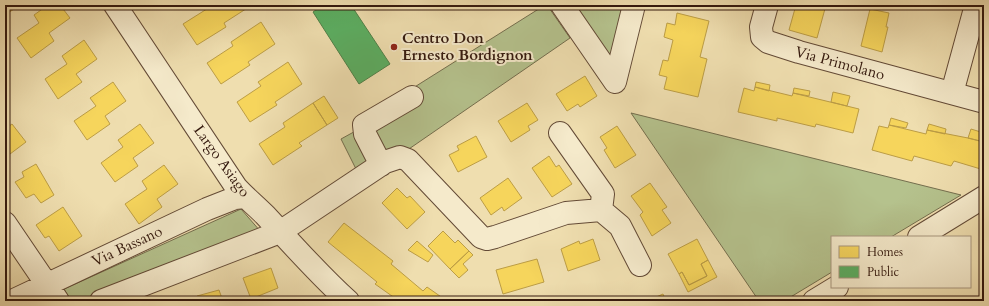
<svg xmlns="http://www.w3.org/2000/svg" width="989" height="306" font-family="Cardo,serif">
<rect width="100%" height="100%" fill="#efdeaf"/>
<filter id="stains"><feTurbulence type="fractalNoise" baseFrequency=".005" numOctaves="4"/><feColorMatrix values="0 0 0 0 .2 0 0 0 0 .09 0 0 0 0 .02 0 0 0 .5 -.17"/></filter>
<radialGradient id="worn" r=".72"><stop offset=".6" stop-color="#630" stop-opacity="0"/><stop offset="1" stop-color="#630" stop-opacity=".3"/></radialGradient>
<path fill="#b5c28d" stroke="#746e4e" d="M545 5H547L570 38 406 151 387 157 372 134 413 88Z
M575 5H627L612 59Z
M631 113 961 195 891 237H832V272L784 301H759Z
M361 128 377 162 358 173 341 139Z
M241 209 261 232 80 301H71L64 289Z"/>
<path fill="#f6d55c" stroke="#bc9d45" d="M5 5H20L5 15Z
M48 5H60L70 18 49 33 54 41 31 58 17 38 39 23 34 15Z
M208 5H252L224 23 226 27 197 45 183 24 210 7Z
M796 5H826L817 38 789 30Z
M870 9 889 13 886 27H888L882 52 861 46Z
M677 13 709 21 700 57 707 59 698 97 664 89 667 77 659 75 663 60 668 61 673 40 664 37 667 23 675 25Z
M261 22 275 44 248 62 250 65 221 84 207 63 233 46 231 42Z
M84 40 97 59 76 74 82 82 58 99 45 79 67 64 62 56Z
M288 62 302 84 275 102 277 105 250 122 237 102 261 86 258 82Z
M585 76 597 96 580 107 578 104 567 111 556 94Z
M113 82 126 101 105 116 110 124 87 140 74 121 96 106 90 98Z
M756 82 770 85 769 91 755 87Z
M755 87 792 96 793 93 859 109 853 133 816 124 815 127 777 118V121L738 112 744 88 754 91Z
M794 88 810 91 809 96 793 93Z
M833 92 850 96 847 106 831 102Z
M324 96 338 118 327 125 313 103Z
M313 103 327 125 299 143 302 146 273 165 259 144 285 127 283 123Z
M527 103 538 120 528 126 530 130 511 142 498 121Z
M891 118 908 123 906 128 889 125Z
M12 124 26 142 6 157 5 129Z
M140 124 154 143 133 158 138 166 115 182 101 163 123 147 118 140Z
M929 124 946 129 945 134 927 130Z
M889 125 926 134 927 130 968 138 984 142V170L954 161 951 166 914 156 912 161 872 150 879 126 888 128Z
M617 126 636 155 615 168 604 150 607 148 600 137Z
M971 129 984 133V142L968 138Z
M476 136 487 157 458 172 449 155 459 150 457 146Z
M549 156 556 167 559 165 572 184 552 197 532 168Z
M36 164 54 195 41 203 34 194 26 198 15 182 24 177 22 172Z
M164 165 178 184 157 199 162 207 139 224 125 204 147 189 142 181Z
M508 178 522 198 504 211 502 207 491 215 480 198Z
M650 183 667 207 662 210 671 223 652 236 640 215 643 212 631 196Z
M397 188 407 198 410 196 425 212 407 229 382 203Z
M63 207 82 236 59 251 49 236 45 238 36 225Z
M344 223 393 261 391 264 423 291 427 287 447 301H399L375 284 377 282 328 242Z
M443 231 455 243 458 240 469 251 450 269 428 246Z
M593 239 600 260 568 271 561 249 579 241 580 244Z
M697 239 708 260 701 264 707 276 689 285 682 272 679 274 668 254Z
M417 241 433 255 428 262 408 250Z
M469 251 473 255 463 264 468 270 459 278 450 269Z
M537 259 544 282 503 294 496 270Z
M708 260 717 277 688 292 679 274 682 272 689 285 707 276 701 264Z
M271 268 278 288 251 299 243 278Z
M219 290 223 301H199L197 296Z
M663 294 666 301H647Z"/>
<path fill="#5aae61" stroke="#4f8148" d="M323 5H351L390 64 359 84 313 12Z
M509 5H518L512 9Z"/>
<g fill="none" stroke-linecap="round" stroke-linejoin="round">
<g stroke="#634a36" stroke-width="24">
<path id="minor" d="M115 5 236 187C245 197 255 205 265 215 292 244 318 274 348 301
M562 5 615 82 634 5
M767 5 761 27 762 37 768 42 799 52 984 102
M952 93 976 5
M560 133 603 194 601 210
M381 165 365 134 364 125 412 97
M5 223 58 301
M919 237 984 197
M12 301 207 209 235 198 245 197
M101 301 280 232 385 162 400 157 408 160 481 237 487 239 495 237 566 213 601 210 620 226 640 265
M814 301 837 287"/>
</g>
<use href="#minor" stroke="#f5eacb" stroke-width="22"/>
</g>
<circle fill="#8f2418" stroke="#f5eacb" stroke-width="1.5" cx="394" cy="47" r="4"/>
<g text-anchor="middle" stroke-width="4" stroke-linejoin="round" paint-order="stroke">
<g font-size="15" font-weight="bold" fill="#34190e" stroke="#f5eacb" text-anchor="start">
<text x="402" y="43">Centro Don<tspan x="402" dy="17">Ernesto Bordignon</tspan></text>
</g>
<g font-size="15" fill="#34190e" stroke="#f5eacb">
<text transform="translate(840 63) rotate(15)" y="5">Via Primolano</text>
<text transform="translate(222 161) rotate(54)" y="5">Largo Asiago</text>
<text transform="translate(127 246) rotate(-25)" y="5">Via Bassano</text>
</g>
</g>
<rect width="989" height="306" fill="none" stroke="#efdeaf" stroke-width="20"/>
<rect x="6" y="6" width="977" height="294" fill="none" stroke="#34190e" stroke-width="2"/>
<rect x="10" y="10" width="969" height="286" fill="none" stroke="#34190e"/>
<rect x="831" y="236" width="140" height="52" fill="#f5eacb" stroke="#a8967f"/>
<rect x="839" y="246" width="20" height="12" fill="#f6d55c" stroke="#a8967f"/>
<text x="867" y="256" font-size="12" fill="#34190e">Homes</text>
<rect x="839" y="266" width="20" height="12" fill="#5aae61" stroke="#a8967f"/>
<text x="867" y="276" font-size="12" fill="#34190e">Public</text>
<rect width="100%" height="100%" filter="url(#stains)"/>
<rect width="100%" height="100%" fill="url(#worn)"/>
</svg>
